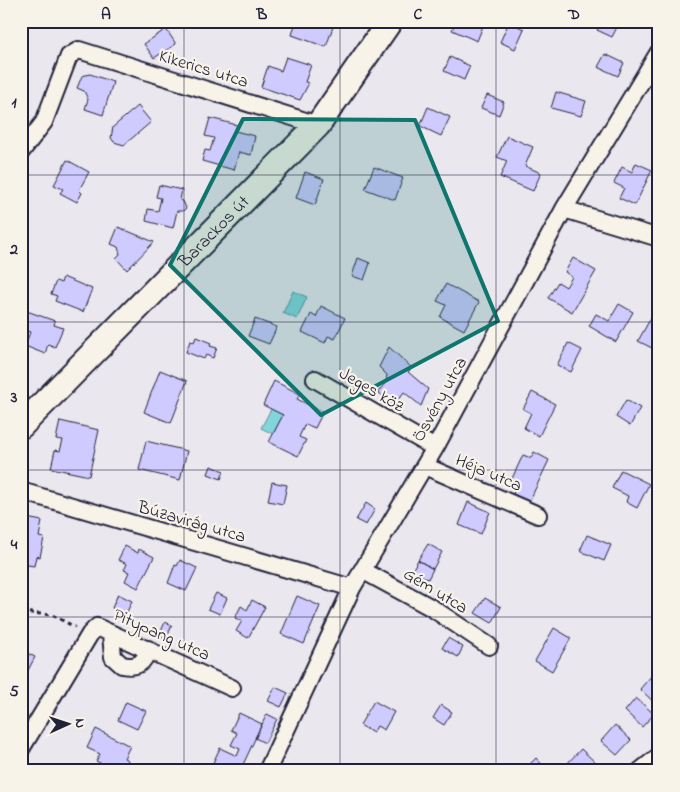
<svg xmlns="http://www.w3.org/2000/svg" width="680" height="792" font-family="'Indie Flower',sans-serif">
<rect width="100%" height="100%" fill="#ebe7ef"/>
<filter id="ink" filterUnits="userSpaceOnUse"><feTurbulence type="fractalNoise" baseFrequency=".02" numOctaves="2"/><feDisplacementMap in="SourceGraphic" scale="10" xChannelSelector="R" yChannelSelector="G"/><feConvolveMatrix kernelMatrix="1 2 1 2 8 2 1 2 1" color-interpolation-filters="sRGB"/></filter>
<g filter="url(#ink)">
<path fill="#84d5db" stroke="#5d8d9b" d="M293 291 307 297 297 319 283 313Z
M271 409 283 415 273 434 261 428Z"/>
<path fill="#cfcbfe" stroke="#22223b" d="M296 21H335L326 47 292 35Z
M456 21H485L477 41 452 30Z
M602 21 617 27 612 37 597 30Z
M509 22 524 29 515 49 500 42Z
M166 29 176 44 154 58 144 44Z
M605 54 624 63 618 76 598 67Z
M286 57 311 65 305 82 309 83 300 100 261 87 268 66 281 71Z
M450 57 470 66 464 80 444 71Z
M90 74 113 82 103 115 85 109 88 99 84 91 77 88 82 76Z
M556 92 586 101 581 116 551 108Z
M487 95 504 102 499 115 481 108Z
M138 106 151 122 124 145 114 142 111 138 113 127Z
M428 107 450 117 441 136 420 126Z
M210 118 237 125 235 131 255 136 251 155 239 152 234 170 202 161 205 150 210 151 214 138 205 136Z
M507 136 533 147 525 166 541 173 533 191 500 177 507 161 497 157Z
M67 160 89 172 79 190 82 193 77 202 60 193 63 189 54 185Z
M636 163 652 170 635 205 619 198 624 188 614 183 622 167 632 172Z
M374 167 403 178 395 200 365 189Z
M305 172 324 179 315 205 296 198Z
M159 185 182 190 180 200 183 201 186 208 183 211H177L173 228 146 221 148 209 158 211 161 198 156 197Z
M118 227 154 242 127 270 116 258 120 254 118 247 111 244Z
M358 258 370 263 364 280 352 276Z
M573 258 596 271 572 312 548 298 558 282 566 287 572 277 565 272Z
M63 277 92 289 83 312 55 301 57 296 51 294 56 281 61 283Z
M446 284 479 302 464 330 440 317 446 305 437 301Z
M619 304 633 312 616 342 589 326 596 314 609 321Z
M321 306 345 318 335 339 328 336 325 343 302 332 311 314 316 317Z
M21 309 55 321 54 325 63 328 55 347 48 344 45 354 25 346 30 332 21 329Z
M654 312 659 315V345L657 344 654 349 638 341Z
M255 319 277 327 269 344 248 336Z
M196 337 211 343 210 346 217 348 213 358 206 355 204 359 186 352 190 341 194 342Z
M568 343 582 350 571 372 557 365Z
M389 347 412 368 408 372 428 389 421 406 404 392 394 405 378 392 386 382 387 375 379 367Z
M21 363 27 365 21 381Z
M160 370 187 381 171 423 144 412Z
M274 381 300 394 297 399 323 412 315 428 305 424 299 437 306 440 298 456 269 442 283 415 263 405Z
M532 392 555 404 539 436 524 428 531 413 523 409Z
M626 400 640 408 630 426 616 417Z
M60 421 99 430 89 476 51 468 55 450 60 451 63 440 56 439Z
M146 441 187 451 180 480 139 470Z
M534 452 549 460 529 502 513 494 515 488 509 485 523 455 531 458Z
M211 466 224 471 221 479 208 474Z
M621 470 649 484 637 508 626 502 628 496 612 488Z
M272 482 287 485 283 504 268 501Z
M468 502 490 512 481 534 459 525Z
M366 503 375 509 366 525 356 520Z
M21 517 42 521 39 537 44 538 40 557 36 556 34 566 21 564Z
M587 535 611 545 604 561 580 551Z
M428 544 442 552 433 569 418 560Z
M125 546 138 553 139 549 154 557 138 588 125 581 129 572 124 570 127 564 118 560Z
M180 560 197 568 186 591 168 583 175 565 177 566Z
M418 560 433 569 428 579 420 575 415 584 407 579Z
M216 593 227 598 220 614 208 609Z
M118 594 132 601 126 614 112 608Z
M297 596 320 606 304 644 281 634Z
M485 598 501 607 492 623 475 613Z
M252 600 265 607 248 638 236 631 242 621 235 618 241 606 247 610Z
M165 622 172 625 166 639 159 636Z
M554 628 571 638 552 671 535 661Z
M448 638 463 647 458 657 442 648Z
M21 650 35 657 26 674 21 671Z
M653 674 659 678V707L640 689Z
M275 687 288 693 281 707 268 701Z
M21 692 26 694 21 703Z
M636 698 654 714 642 727 625 711Z
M374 701 394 712 384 730 377 726 373 733 360 725Z
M126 702 146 711 137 729 118 720Z
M441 705 452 712 444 725 433 718Z
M239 713 262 724 240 771H209L220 748 237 756 240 749 231 745 237 733 231 730Z
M267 714 277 719 265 743 255 738Z
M615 725 631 740 617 755 601 741Z
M96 729 130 746 124 758 128 760 123 771H116L96 761 100 754 87 748Z
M581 749 596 763 589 771H571L565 766Z
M536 758 548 771H523Z"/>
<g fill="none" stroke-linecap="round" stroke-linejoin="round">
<g stroke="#22223b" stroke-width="20">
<path id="street" d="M21 152 44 122 69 56 79 50 318 125
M564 209 659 238
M315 379 435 448
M425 466 538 515
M21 491 352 588
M362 570 432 608 489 646
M111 634 113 657 122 665C137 668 144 664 148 649
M21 749 90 634 97 627 232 688
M267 771 352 588 435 448 564 209 659 52
M640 771 659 756"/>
</g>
<g stroke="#22223b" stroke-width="28">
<g id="secondary">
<path id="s1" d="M21 426 318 125 390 21"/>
</g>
</g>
<path stroke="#22223b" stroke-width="3" stroke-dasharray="4 4" stroke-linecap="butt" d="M21 612 52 615 75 627"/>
<use href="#street" stroke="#f7f3e8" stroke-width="16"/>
<use href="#secondary" stroke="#f7f3e8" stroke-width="24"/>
</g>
</g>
<path fill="#0f766e" fill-opacity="0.2" stroke="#0f766e" stroke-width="4" stroke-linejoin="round" d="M243 119 415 120 498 321 321 415 170 265Z"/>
<path fill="none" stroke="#22223b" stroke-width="1" stroke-opacity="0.55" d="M184 21V771M340 21V771M496 21V771M21 175H659M21 322H659M21 470H659M21 617H659"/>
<g text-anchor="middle" stroke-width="4.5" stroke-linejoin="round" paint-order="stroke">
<g font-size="18" fill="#22223b" stroke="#f7f3e8">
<text transform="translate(204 68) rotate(17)" y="6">Kikerics utca</text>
<text dy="6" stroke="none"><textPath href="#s1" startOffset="274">Barackos út</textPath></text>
<text transform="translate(372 389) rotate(30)" y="6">Jeges köz</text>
<text transform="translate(439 399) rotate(-61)" y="6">Ösvény utca</text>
<text transform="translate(489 472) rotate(23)" y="6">Héja utca</text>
<text transform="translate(192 521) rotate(16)" y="6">Búzavirág utca</text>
<text transform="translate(436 590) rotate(31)" y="6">Gém utca</text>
<text transform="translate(162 634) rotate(24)" y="6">Pitypang utca</text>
</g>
</g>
<rect width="680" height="792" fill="none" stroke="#f7f3e8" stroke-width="55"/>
<g transform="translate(68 724) rotate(87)" stroke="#f7f3e8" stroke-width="4" paint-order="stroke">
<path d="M0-4L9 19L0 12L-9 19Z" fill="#22223b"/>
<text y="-8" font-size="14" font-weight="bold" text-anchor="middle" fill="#22223b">N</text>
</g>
<rect x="28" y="28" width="624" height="736" fill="none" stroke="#22223b" stroke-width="2"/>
<g font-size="16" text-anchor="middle" font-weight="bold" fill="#22223b">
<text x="106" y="19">A</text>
<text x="262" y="19">B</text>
<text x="418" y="19">C</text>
<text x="574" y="19">D</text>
<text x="14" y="107">1</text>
<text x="14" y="254">2</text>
<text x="14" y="402">3</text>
<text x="14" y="549">4</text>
<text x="14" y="696">5</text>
</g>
</svg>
